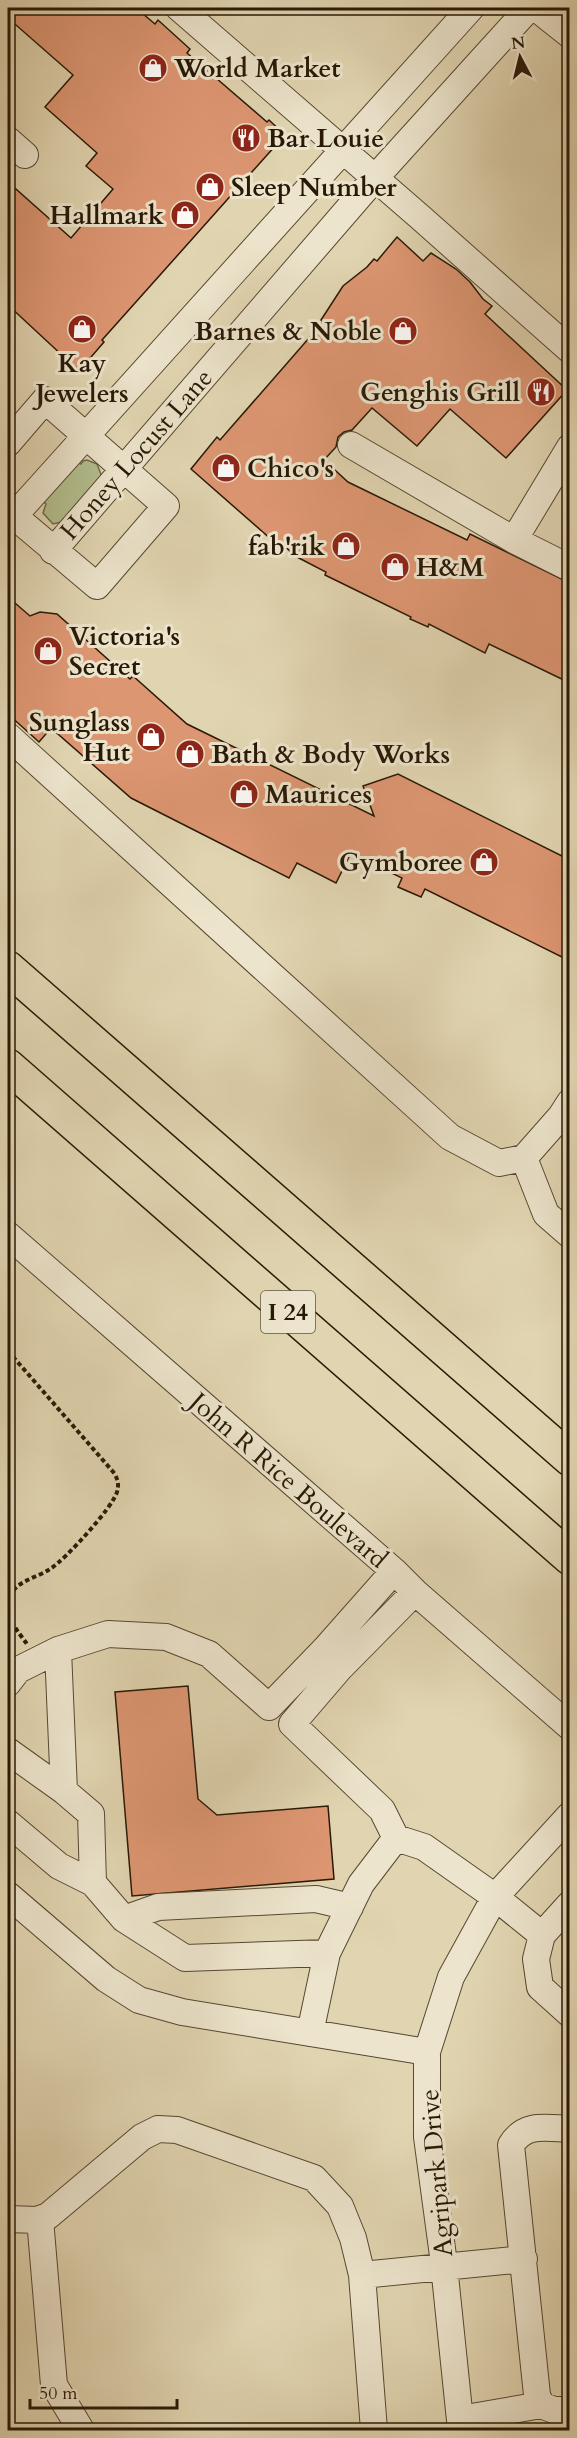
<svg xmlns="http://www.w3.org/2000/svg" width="577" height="2438" font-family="Cardo,serif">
<rect width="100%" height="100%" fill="#e1d5b1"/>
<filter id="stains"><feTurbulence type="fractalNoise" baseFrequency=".00333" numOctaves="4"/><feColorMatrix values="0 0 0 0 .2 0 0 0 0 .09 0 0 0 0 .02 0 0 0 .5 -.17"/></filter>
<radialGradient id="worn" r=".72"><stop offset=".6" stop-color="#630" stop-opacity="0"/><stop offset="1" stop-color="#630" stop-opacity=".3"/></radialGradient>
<path fill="#b2bd8d" stroke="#6d6b4a" stroke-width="1.5" d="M87 460 97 464 102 477 61 522 53 524 43 513 46 504 43 501 77 462 81 464 83 461Z"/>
<path fill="#dd9672" stroke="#281906" stroke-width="1.5" d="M8 8H136L155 24 158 20 190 49 187 53 267 122 269 120 285 135 102 340 104 342 79 371 8 305V182L71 238 113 189 86 166 97 153 45 107 73 75 8 18Z
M397 237 423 261 431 253 456 269 470 282 483 299 492 306 485 314 567 390 506 458 450 409 417 446 372 408 352 430 344 432 338 437 336 447 324 460 348 482 467 540 470 534 570 583V683L489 644 485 653 429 624 428 627 410 619 411 617 325 575 326 572 297 557 284 546 281 548 191 469 217 437 220 440 323 322 321 320 343 286 367 267 374 259 377 261Z
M8 597 30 616 40 612 57 614 130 679 133 676 187 724 374 816 363 786 398 774 570 860V961L425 889 421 897 398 887 402 878 351 853 336 883 297 863 289 878 131 798 51 728 39 742 8 714Z
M188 1686 198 1799 217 1815 328 1806 334 1879 132 1896 115 1692Z"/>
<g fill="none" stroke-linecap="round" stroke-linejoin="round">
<g stroke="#564831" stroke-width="28">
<path id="minor" d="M179 8 420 217 570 350
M536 8 570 35
M8 140 25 155
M8 443 45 400 166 506 97 586 8 511
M351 445 514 540 570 447
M13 517 471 8
M514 540 570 568
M53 551 375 178 529 8
M8 736 450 1137 499 1163 524 1158 561 1116 570 1102
M524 1158 546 1214 570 1235
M8 1235 394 1571 415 1592 570 1727
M58 1650 64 1791 91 1814 93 1883 124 1919 185 1958 327 1953
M8 1683 18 1670 58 1650 108 1634 166 1637 209 1654 269 1707 325 1649 394 1571
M8 1751 64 1791
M8 1823 59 1866 93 1883
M396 1838 424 1847 495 1897 542 1935 570 1904
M8 1895 106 1979 139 2000 182 2012 427 2052
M124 1919 158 1907 316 1899 350 1907
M542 1935 536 1959 540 1987 570 2014
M310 2033 327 1953 361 1884 396 1838 382 1810 292 1724 340 1668 415 1592
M570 2129C546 2128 525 2122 511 2145L537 2395 541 2405 554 2410H570
M8 2219 37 2220 48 2216 142 2137 158 2129 177 2130 314 2178 340 2206 353 2238 362 2275 524 2259
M40 2219 54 2385 81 2430
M362 2275 374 2430
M460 2419 541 2405
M461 2430 443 2256 427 2137V2052L451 1977 495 1897 570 1815"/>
</g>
<g stroke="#281906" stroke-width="36">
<path id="highway" d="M8 968 570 1459
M8 1066 570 1558"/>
</g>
<path stroke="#281906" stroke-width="4" stroke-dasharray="4.5 3" stroke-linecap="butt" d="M8 1351 115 1474C118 1481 119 1485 117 1492 113 1507 65 1560 50 1569 35 1579 12 1581 8 1602 5 1617 19 1633 27 1644"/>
<use href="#minor" stroke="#ece4cc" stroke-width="26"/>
<use href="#highway" stroke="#e1d5b1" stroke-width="33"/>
</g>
<defs>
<g id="shop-disc" transform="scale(1.5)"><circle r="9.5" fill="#8f2418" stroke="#ece4cc"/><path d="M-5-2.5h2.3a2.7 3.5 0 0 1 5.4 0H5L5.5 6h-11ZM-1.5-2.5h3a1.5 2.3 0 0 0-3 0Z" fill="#fff"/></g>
<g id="restaurant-disc" transform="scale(1.5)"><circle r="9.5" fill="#8f2418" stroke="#ece4cc"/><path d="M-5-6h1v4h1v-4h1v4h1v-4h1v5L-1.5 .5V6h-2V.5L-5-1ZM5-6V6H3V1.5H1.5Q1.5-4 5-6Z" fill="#fff"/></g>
</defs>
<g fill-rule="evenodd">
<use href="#shop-disc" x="153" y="68"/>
<use href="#restaurant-disc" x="246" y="138"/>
<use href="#shop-disc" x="210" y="187"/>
<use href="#shop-disc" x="185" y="215"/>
<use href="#shop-disc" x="82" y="329"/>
<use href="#shop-disc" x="403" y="331"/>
<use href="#restaurant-disc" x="541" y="392"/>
<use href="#shop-disc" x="226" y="468"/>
<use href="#shop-disc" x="346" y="546"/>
<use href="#shop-disc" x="395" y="567"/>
<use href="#shop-disc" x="48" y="651"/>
<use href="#shop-disc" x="151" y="737"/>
<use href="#shop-disc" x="190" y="754"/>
<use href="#shop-disc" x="244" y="794"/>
<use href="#shop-disc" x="484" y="862"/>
</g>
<g text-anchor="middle" stroke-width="6" stroke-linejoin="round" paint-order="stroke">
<rect fill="#ece4cc" stroke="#635641" stroke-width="1.5" x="261" y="1291" width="54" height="42" rx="4.5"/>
<g font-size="24" font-weight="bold" fill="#281906">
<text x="288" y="1320">I 24</text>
</g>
<g font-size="26" font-weight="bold" fill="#281906" stroke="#ece4cc" text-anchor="start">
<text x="174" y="77">World Market</text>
<text x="267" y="147">Bar Louie</text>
<text x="231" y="196">Sleep Number</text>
<text x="164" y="224" text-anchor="end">Hallmark</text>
<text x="382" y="340" text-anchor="end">Barnes &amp; Noble</text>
<text x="82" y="372" text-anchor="middle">Kay<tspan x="82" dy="30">Jewelers</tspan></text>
<text x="520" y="401" text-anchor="end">Genghis Grill</text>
<text x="247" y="477">Chico's</text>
<text x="325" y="555" text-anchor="end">fab'rik</text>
<text x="416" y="576">H&amp;M</text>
<text x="69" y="645">Victoria's<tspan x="69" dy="30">Secret</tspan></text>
<text x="130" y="731" text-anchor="end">Sunglass<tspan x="130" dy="30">Hut</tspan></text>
<text x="211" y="763">Bath &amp; Body Works</text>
<text x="265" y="803">Maurices</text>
<text x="463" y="871" text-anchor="end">Gymboree</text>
</g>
<g font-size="26" fill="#281906" stroke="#ece4cc">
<text transform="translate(136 454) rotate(-49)" y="9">Honey Locust Lane</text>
<text transform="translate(289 1480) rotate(41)" y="9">John R Rice Boulevard</text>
<text transform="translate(436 2173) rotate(-95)" y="9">Agripark Drive</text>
</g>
</g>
<rect width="577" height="2438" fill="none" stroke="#e1d5b1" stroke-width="30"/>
<rect x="9" y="9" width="559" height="2420" fill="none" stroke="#281906" stroke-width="3"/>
<rect x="15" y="15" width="547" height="2408" fill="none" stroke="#281906" stroke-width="1.5"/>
<g transform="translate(520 57) rotate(353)" stroke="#ece4cc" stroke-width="4.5" paint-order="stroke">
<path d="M0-4.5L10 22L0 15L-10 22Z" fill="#281906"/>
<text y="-9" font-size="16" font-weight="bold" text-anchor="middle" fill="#281906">N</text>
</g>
<path d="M30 2399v9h147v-9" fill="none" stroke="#281906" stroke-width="3"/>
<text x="39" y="2399" font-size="18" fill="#281906" stroke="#ece4cc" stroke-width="4.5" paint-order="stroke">50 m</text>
<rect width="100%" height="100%" filter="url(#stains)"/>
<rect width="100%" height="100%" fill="url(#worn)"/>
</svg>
